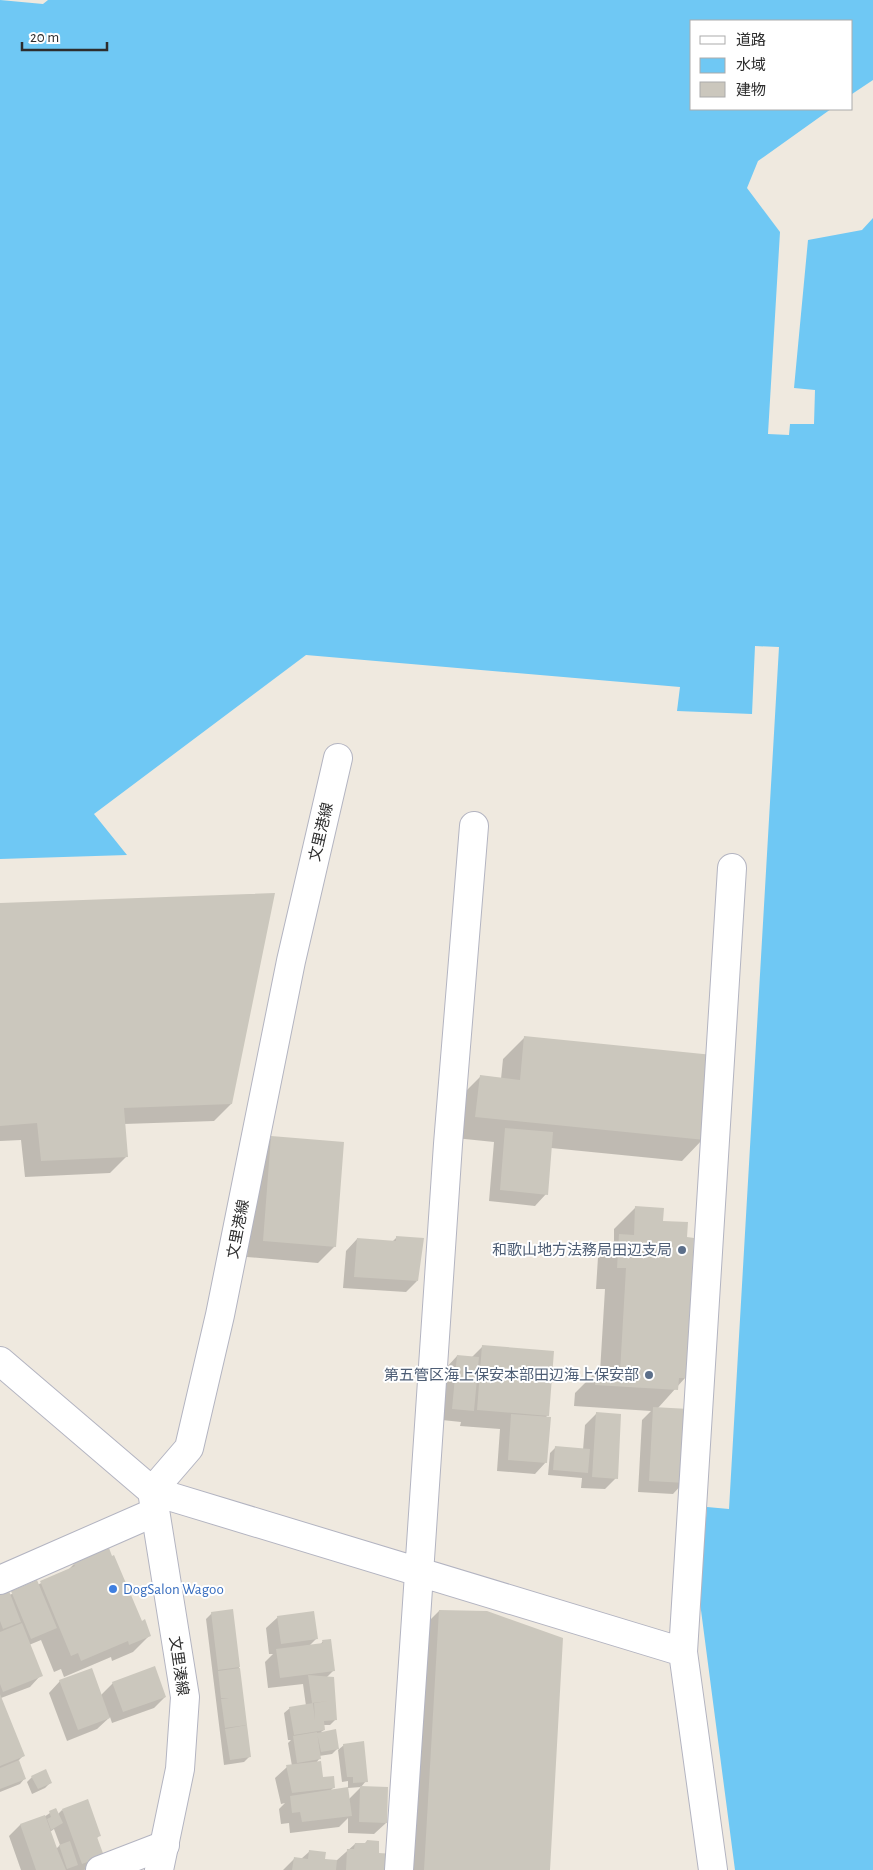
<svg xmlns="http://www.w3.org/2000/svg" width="873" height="1870" font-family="'Alegreya Sans','Noto Sans JP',sans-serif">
<rect width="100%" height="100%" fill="#efe9df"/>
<path fill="#6fc8f4" d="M0 0 43 4 48 0H873V80L852 94V21H692V109H831L758 161 747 188 780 232 768 434 789 435 790 424H814L815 390 794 388 808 240 862 230 873 218V1870H735L699 1595 707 1507 729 1509 779 647 755 646 752 714 677 711 680 687 306 655 94 814 127 855 0 859Z"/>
<path fill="#0003" fill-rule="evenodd" d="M0 905 231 1104 214 1121 124 1124 127 1156 110 1173 25 1177 21 1140 0 1141Z
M525 1037 703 1139 682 1161 551 1148 546 1194 535 1206 489 1201 494 1142 455 1138 459 1098 480 1077 501 1079 503 1059Z
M272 1137 335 1246 318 1263 247 1257 255 1154Z
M636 1207 662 1222 685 1378 658 1408 684 1482 673 1494 638 1492 642 1420 651 1411 574 1406 575 1393 597 1371 600 1372 605 1289H596L598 1257 614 1241V1229Z
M396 1238 417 1281 406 1292 343 1288 346 1251 357 1239 392 1242Z
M482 1347 548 1415 545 1418 546 1462 535 1474 497 1471 500 1429 460 1426 461 1422 442 1420 446 1368 457 1356 471 1358Z
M596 1414 616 1478 605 1489 581 1488 582 1478 548 1475 550 1453 556 1447 583 1450 585 1425Z
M108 1550 141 1622 150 1635 133 1652 112 1661 111 1657 64 1677 61 1669 54 1672 41 1640 29 1645 41 1675 30 1687 1 1698 23 1756 18 1761 25 1778 20 1784 0 1792V1596L9 1595 37 1585 67 1571 74 1564Z
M232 1611 250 1756 244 1762 224 1765 206 1619 212 1613Z
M439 1611 549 1870H405L418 1632Z
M278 1617 316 1639 309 1646 320 1645 323 1641 334 1670 326 1678 336 1719 330 1725H324V1730L321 1732 338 1748 332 1754 319 1756V1759L316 1763 322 1779 334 1787 330 1791 349 1799 361 1787 348 1788V1781L342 1782 338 1750 344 1745 366 1781 361 1787 386 1823 374 1834 348 1833V1818L339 1827 290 1833 289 1823 281 1824 279 1809 285 1803 281 1804 275 1778 287 1767 292 1766 288 1743 291 1740H288L284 1713 290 1708 306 1706 303 1684 268 1688 265 1662 273 1654H269L266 1628Z
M60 1681 101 1695 113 1683 165 1697 154 1708 112 1723 110 1717 97 1729 67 1741 49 1693Z
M32 1777 50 1783 45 1788 32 1794 27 1782Z
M56 1809 58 1814 62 1810 100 1835 96 1839 91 1868 84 1870H21L9 1836 20 1825 44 1817ZM54 1829 60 1845 56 1849 50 1832Z
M367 1841 392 1870H283L294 1859H301L310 1851 324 1860 336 1861 355 1844H364Z"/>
<path fill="#cbc7bd" d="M275 893 232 1104 124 1108 128 1157 41 1161 37 1123 0 1126V903Z
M524 1036 713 1055 705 1140 475 1117 480 1075 520 1080Z
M505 1128 553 1132 548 1195 500 1190Z
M271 1136 344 1142 336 1247 263 1241Z
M635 1206 664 1208 663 1221 688 1222 687 1237 694 1238 686 1378H679L678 1390 595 1385 596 1370 620 1372 626 1268H617L619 1234 634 1235Z
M396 1236 424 1238 418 1281 354 1277 357 1238 396 1241Z
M482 1345 554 1351 549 1416 477 1410Z
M457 1355 479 1357 474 1411 452 1409Z
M653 1407 689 1409 686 1483 649 1481Z
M596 1412 621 1414 618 1479 592 1477Z
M511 1414 551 1417 547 1463 508 1460Z
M555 1446 590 1449 588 1473 553 1470Z
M109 1548 112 1556 114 1555 142 1621 145 1619 151 1636 129 1645 128 1641 81 1661 78 1653 71 1656 40 1581 75 1566 73 1563Z
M37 1580 57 1628 31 1639 11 1591Z
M9 1591 21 1622 3 1629 0 1621V1594Z
M233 1609 240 1667 218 1670 211 1612Z
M439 1610 487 1611 563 1638 550 1870H424Z
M314 1611 318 1639 281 1644 277 1616Z
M22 1623 43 1676 3 1692 0 1684V1632Z
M331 1639 335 1671 280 1678 276 1649 323 1643 322 1640Z
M155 1666 166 1697 123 1712 112 1682Z
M92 1668 110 1718 78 1730 59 1680Z
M240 1668 247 1725 225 1728 221 1699 229 1698H221L218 1671Z
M308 1675 334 1677 337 1720 324 1721 325 1730 294 1735 289 1707 313 1703 315 1720 314 1703 329 1701 312 1703Z
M0 1694 25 1756 0 1766Z
M247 1725 251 1757 230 1760 225 1729Z
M336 1729 339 1749 321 1752 317 1733Z
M317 1732 321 1759 297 1763 293 1736Z
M364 1741 368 1782 353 1783V1777H347L343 1744Z
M19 1760 26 1779 0 1789V1768Z
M321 1761 323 1777 334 1776 335 1788 292 1793 286 1765Z
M46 1769 52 1783 38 1789 31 1776Z
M360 1786 388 1787 387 1823 359 1822Z
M348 1787 352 1816 302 1822 300 1812 292 1813 290 1796Z
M88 1799 101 1836 97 1837 104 1856 82 1864 62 1809Z
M56 1808 63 1823 51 1830 47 1819 51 1817 49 1811Z
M45 1815 58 1851 66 1870H36L20 1824Z
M367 1840 379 1841V1853L394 1854 393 1870H346L347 1849H354L355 1843H366Z
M70 1841 78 1865 67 1869 59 1845Z
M309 1850 326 1852 325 1859 337 1860 336 1870H292L294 1857 308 1859Z"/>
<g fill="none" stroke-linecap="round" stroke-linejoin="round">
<g stroke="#b3b4c1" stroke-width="30">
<path id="street" d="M152 1491 683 1652
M0 1580 155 1512
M100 1870 165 1845
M399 1870 448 1144 474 826
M713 1870 683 1652 732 868"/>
</g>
<g stroke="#b3b4c1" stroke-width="30">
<path id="secondary" d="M0 1361 152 1491
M152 1491 189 1448 220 1315 291 961 338 758
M152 1491 185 1697 180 1769 159 1870"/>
</g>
<use href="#street" stroke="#fff" stroke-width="28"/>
<use href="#secondary" stroke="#fff" stroke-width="28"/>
</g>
<g fill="#5c6f8a" stroke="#fff" stroke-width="2">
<circle cx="682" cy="1250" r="5"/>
<circle cx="649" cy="1375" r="5"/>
</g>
<circle fill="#3f7fe0" stroke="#fff" stroke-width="2" cx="113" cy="1589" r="5"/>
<g text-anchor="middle" stroke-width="4" stroke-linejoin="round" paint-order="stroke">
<g font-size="15" fill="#2d2d2d" stroke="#fff">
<text transform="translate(321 832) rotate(-77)" y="5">文里港線</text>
<text transform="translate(238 1229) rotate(-79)" y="5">文里港線</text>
<text transform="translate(179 1666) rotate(82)" y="5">文里湊線</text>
</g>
<g font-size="15" fill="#4e5e75" stroke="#fff" text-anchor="end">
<text x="672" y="1255">和歌山地方法務局田辺支局</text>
<text x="639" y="1380">第五管区海上保安本部田辺海上保安部</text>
</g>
<g font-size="15" fill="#366cbe" stroke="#fff" text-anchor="start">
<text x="123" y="1594">DogSalon Wagoo</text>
</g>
</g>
<rect x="690" y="20" width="162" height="90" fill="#ffffff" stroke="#ababab"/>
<rect x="700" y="36" width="25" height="8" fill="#ffffff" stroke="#ababab"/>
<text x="736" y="45" font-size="15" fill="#2d2d2d">道路</text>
<rect x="700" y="58" width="25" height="15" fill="#6fc8f4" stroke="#ababab"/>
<text x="736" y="70" font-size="15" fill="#2d2d2d">水域</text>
<rect x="700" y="82" width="25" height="15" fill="#cbc7bd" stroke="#ababab"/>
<text x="736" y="95" font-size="15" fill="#2d2d2d">建物</text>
<path d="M22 42v8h85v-8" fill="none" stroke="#2d2d2d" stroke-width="2.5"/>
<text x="30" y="42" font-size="15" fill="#2d2d2d" stroke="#ffffff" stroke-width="4" paint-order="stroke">20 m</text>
</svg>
